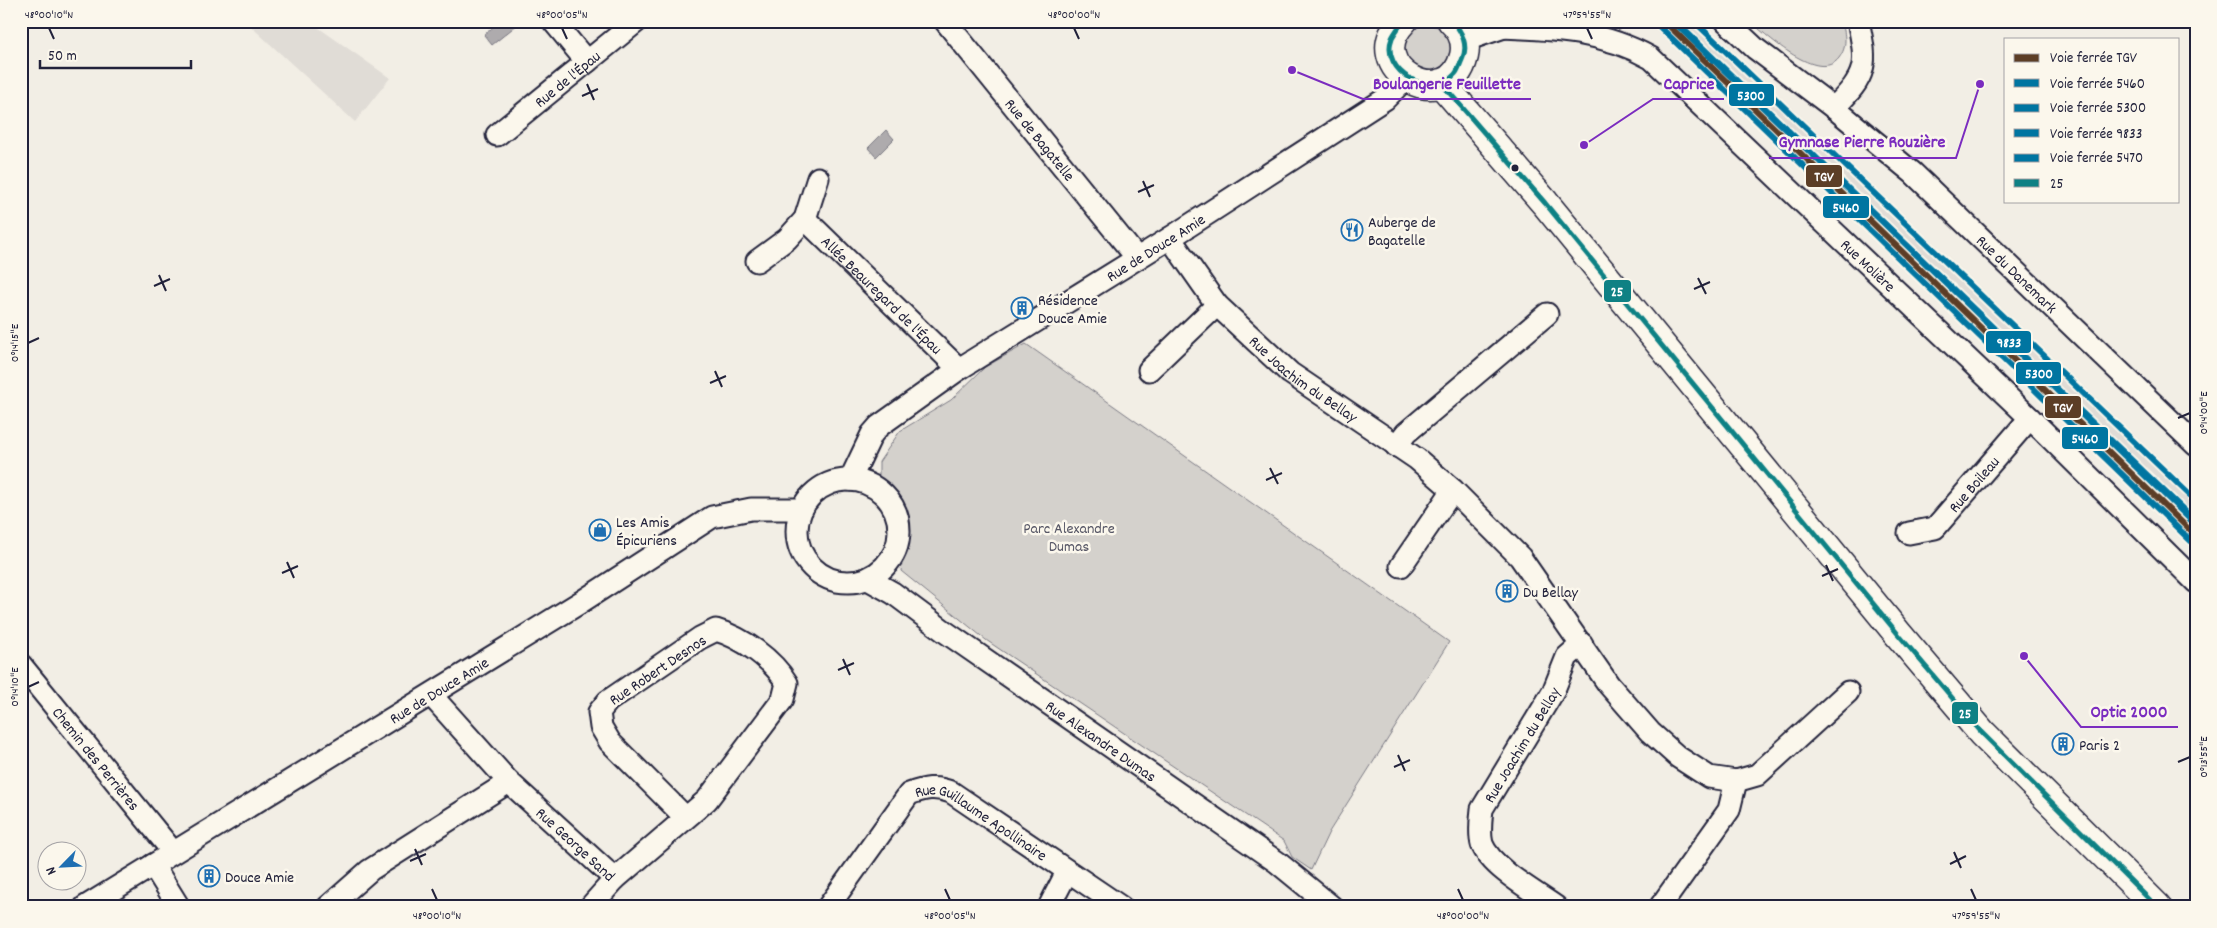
<svg xmlns="http://www.w3.org/2000/svg" width="2217" height="928" font-family="Dekko,sans-serif">
<rect width="100%" height="100%" fill="#f2eee5"/>
<filter id="ink" filterUnits="userSpaceOnUse"><feTurbulence type="fractalNoise" baseFrequency=".02" numOctaves="2"/><feDisplacementMap in="SourceGraphic" scale="10" xChannelSelector="R" yChannelSelector="G"/><feConvolveMatrix kernelMatrix="1 2 1 2 8 2 1 2 1" color-interpolation-filters="sRGB"/></filter>
<g filter="url(#ink)">
<path fill="#e0dcd6" d="M245 21H309L390 78 355 122Z
M1655 21H1692L2196 507V544Z"/>
<path fill="#d4d1cc" stroke="#7b7a84" d="M1750 21H1842C1845 35 1848 46 1839 58 1819 84 1767 36 1750 21Z
M1405 48a23 23 0 1 1 46 0a23 23 0 1 1-46 0Z
M1026 344 1449 642 1329 832 1311 870 1292 857 1284 841 986 640 901 571C907 526 909 512 879 476V462L900 431 951 400 985 367Z"/>
<path fill="#aeabad" stroke="#76747f" d="M500 21H516L518 24 492 45 484 35Z
M886 130 894 139 876 157 868 148Z"/>
<g fill="none" stroke-linecap="round" stroke-linejoin="round">
<g stroke="#22223b" stroke-width="25">
<g id="minor">
<path d="M553 21 587 62"/>
<path id="s1" d="M945 21 1137 258"/>
<path id="s2" d="M1726 21 1756 49 1834 108 1913 173 2196 445"/>
<path id="s3" d="M1501 27C1554 29 1603 31 1651 58L2030 418 2196 582"/>
<path d="M1834 108C1867 75 1868 66 1858 21"/>
<path id="s4" d="M497 135 637 21"/>
<path id="s5" d="M805 219 959 369"/>
<path id="s6" d="M1170 238 1217 305 1290 373 1417 459 1453 490 1520 557 1609 685 1650 732 1678 757 1709 777 1736 781 1757 775 1848 692"/>
<path d="M757 261 787 239 805 219 818 178"/>
<path d="M1149 370 1217 305"/>
<path d="M1396 446 1406 433 1547 314"/>
<path id="s7" d="M850 480 872 434 879 426 959 369 1170 238 1385 99 1406 78"/>
<circle cx="848" cy="531" r="51"/>
<path id="s8" d="M1909 533 1935 528 2030 418"/>
<path d="M1401 566 1453 490"/>
<path id="s9" d="M868 579 893 593 944 631 1277 862 1332 907"/>
<path id="s10" d="M21 665 173 852"/>
<path id="s11" d="M431 695 509 782 615 879 590 907"/>
<path d="M153 865 179 907"/>
<path d="M615 879 707 800 783 699 787 683C772 659 743 638 716 630L700 638 608 701 599 712 601 727 610 742 686 818"/>
<path id="s12" d="M85 907 581 602 712 517 751 509H802"/>
<path d="M328 907 370 870 509 782"/>
<path id="s13" d="M828 907 909 794C925 788 935 786 951 792L1121 907"/>
<path d="M1049 907 1067 872"/>
<path id="s14" d="M1556 907C1535 892 1491 868 1482 844 1479 833 1481 820 1482 809L1553 692 1567 657 1582 644"/>
<path d="M1660 907 1729 810 1736 781"/>
</g>
</g>
<g stroke="#22223b" stroke-width="30">
<path id="tertiary" d="M1464 38 1514 21"/>
</g>
<g stroke="#22223b" stroke-width="31">
<path id="primary" d="M1403 21C1357 68 1449 118 1464 56 1467 43 1462 30 1452 21
M1441 83 1545 203 1898 634 1982 733 2157 907"/>
</g>
<use href="#minor" stroke="#fbf7ec" stroke-width="21"/>
<use href="#tertiary" stroke="#fbf7ec" stroke-width="26"/>
<use href="#primary" stroke="#fbf7ec" stroke-width="28"/>
<g stroke="#fbf7ec" stroke-width="9">
<path id="bus-1" d="M1403 21C1400 26 1395 32 1392 38 1379 71 1432 101 1455 74 1458 71 1460 64 1462 60 1469 46 1462 31 1452 21
M1441 83 1545 203 1898 634 1982 733 2157 907"/>
</g>
<use href="#bus-1" stroke="#0f8184" stroke-width="5"/>
<g stroke="#fbf7ec" stroke-width="10">
<path id="rail-1" d="M1664 21 2196 536"/>
</g>
<g stroke="#fbf7ec" stroke-width="10">
<path id="rail-2" d="M1659 26 2191 541"/>
</g>
<g stroke="#fbf7ec" stroke-width="10">
<path id="rail-3" d="M1675 21 2196 525"/>
</g>
<g stroke="#fbf7ec" stroke-width="10">
<path id="rail-4" d="M1678 26 2191 517"/>
</g>
<g stroke="#fbf7ec" stroke-width="10">
<path id="rail-5" d="M1694 21 2196 501"/>
</g>
<use href="#rail-1" stroke="#5c3e26" stroke-width="6"/>
<use href="#rail-2" stroke="#0075a1" stroke-width="6"/>
<use href="#rail-3" stroke="#0075a1" stroke-width="6"/>
<use href="#rail-4" stroke="#0075a1" stroke-width="6"/>
<use href="#rail-5" stroke="#0075a1" stroke-width="6"/>
</g>
</g>
<path fill="none" stroke="#22223b" stroke-width="2" d="M49 28 54 39M562 28 567 39M1074 28 1079 39M1587 28 1592 39M587 84 594 100M582 96 598 89M1143 181 1150 197M1138 192 1154 185M159 275 166 291M1698 278 1706 294M154 286 170 279M1694 289 1710 282M28 343 39 338M715 371 722 387M710 383 726 376M2178 418 2190 413M1270 468 1278 484M1266 480 1282 473M287 562 294 578M1826 565 1833 581M282 573 298 566M1822 576 1838 569M843 659 850 675M838 670 854 663M28 687 39 682M1398 755 1405 771M2178 762 2190 757M1394 767 1410 760M415 849 422 865M1954 852 1961 868M410 861 426 854M1950 864 1966 856M432 889 437 900M945 889 950 900M1458 889 1463 900M1971 889 1976 900"/>
<defs>
<g id="restaurant-ring" transform="scale(1.125)"><circle r="9.5" fill="#fbf7ec" stroke="#1f6fb2" stroke-width="1.5"/><path d="M-5-6h1v4h1v-4h1v4h1v-4h1v5L-1.5 .5V6h-2V.5L-5-1ZM5-6V6H3V1.5H1.5Q1.5-4 5-6Z" fill="#1f6fb2"/></g>
<g id="building-ring" transform="scale(1.125)"><circle r="9.5" fill="#fbf7ec" stroke="#1f6fb2" stroke-width="1.5"/><path d="M-4-6H4V6H1V3H-1V6H-4ZM-2.5-4.3h1.7v1.8h-1.7ZM.8-4.3h1.7v1.8H.8ZM-2.5-1h1.7V.8h-1.7ZM.8-1h1.7V.8H.8Z" fill="#1f6fb2"/></g>
<g id="shop-ring" transform="scale(1.125)"><circle r="9.5" fill="#fbf7ec" stroke="#1f6fb2" stroke-width="1.5"/><path d="M-5-2.5h2.3a2.7 3.5 0 0 1 5.4 0H5L5.5 6h-11ZM-1.5-2.5h3a1.5 2.3 0 0 0-3 0Z" fill="#1f6fb2"/></g>
</defs>
<g fill-rule="evenodd">
<use href="#restaurant-ring" x="1352" y="230"/>
<use href="#building-ring" x="1022" y="308"/>
<use href="#shop-ring" x="600" y="530"/>
<use href="#building-ring" x="1507" y="591"/>
<use href="#building-ring" x="2063" y="744"/>
<use href="#building-ring" x="209" y="876"/>
</g>
<circle fill="#22223b" stroke="#fbf7ec" stroke-width="2" cx="1515" cy="168" r="4.5"/>
<g text-anchor="middle" stroke-width="5" stroke-linejoin="round" paint-order="stroke">
<g font-size="16" fill="#22223b" stroke="#fbf7ec">
<text dy="6" stroke="none"><textPath href="#s4" startOffset="90">Rue de l'Épau</textPath></text>
<text dy="6" stroke="none"><textPath href="#s1" startOffset="152">Rue de Bagatelle</textPath></text>
<text dy="6" stroke="none"><textPath href="#s7" startOffset="391">Rue de Douce Amie</textPath></text>
<text dy="6" stroke="none"><textPath href="#s3" startOffset="455">Rue Molière</textPath></text>
<text dy="6" stroke="none"><textPath href="#s2" startOffset="386">Rue du Danemark</textPath></text>
<text dy="6" stroke="none"><textPath href="#s5" startOffset="108">Allée Beauregard de l'Épau</textPath></text>
<text dy="6" stroke="none"><textPath href="#s6" startOffset="196">Rue Joachim du Bellay</textPath></text>
<text dy="6" stroke="none"><textPath href="#s8" startOffset="85">Rue Boileau</textPath></text>
<text transform="translate(657 669) rotate(-34)" y="6">Rue Robert Desnos</text>
<text dy="6" stroke="none"><textPath href="#s12" startOffset="415">Rue de Douce Amie</textPath></text>
<text dy="6" stroke="none"><textPath href="#s9" startOffset="284">Rue Alexandre Dumas</textPath></text>
<text dy="6" stroke="none"><textPath href="#s14" startOffset="209">Rue Joachim du Bellay</textPath></text>
<text dy="6" stroke="none"><textPath href="#s10" startOffset="120">Chemin des Perrières</textPath></text>
<text dy="6" stroke="none"><textPath href="#s13" startOffset="221">Rue Guillaume Apollinaire</textPath></text>
<text dy="6" stroke="none"><textPath href="#s11" startOffset="208">Rue George Sand</textPath></text>
</g>
<g font-size="16" fill="#22223b" stroke="#fbf7ec" text-anchor="start">
<text x="1368" y="227">Auberge de<tspan x="1368" dy="18">Bagatelle</tspan></text>
<text x="1038" y="305">Résidence<tspan x="1038" dy="18">Douce Amie</tspan></text>
<text x="616" y="527">Les Amis<tspan x="616" dy="18">Épicuriens</tspan></text>
<text x="1523" y="597">Du Bellay</text>
<text x="2079" y="750">Paris 2</text>
<text x="225" y="882">Douce Amie</text>
</g>
<g font-size="16" fill="#575766" stroke="#fbf7ec">
<text x="1069" y="533">Parc Alexandre<tspan x="1069" dy="18">Dumas</tspan></text>
</g>
</g>
<path fill="none" stroke="#7b2cbf" stroke-width="2" d="M1292 70L1363 99H1531M1584 145L1653 99H1724M1980 84L1956 158H1769M2024 656L2081 727H2178"/>
<g fill="#7b2cbf" stroke="#fbf7ec" stroke-width="2">
<circle cx="1292" cy="70" r="5"/>
<circle cx="1584" cy="145" r="5"/>
<circle cx="1980" cy="84" r="5"/>
<circle cx="2024" cy="656" r="5"/>
</g>
<g font-size="18" text-anchor="middle" font-weight="bold" fill="#7b2cbf" stroke="#fbf7ec" stroke-width="5" stroke-linejoin="round" paint-order="stroke">
<text x="1447" y="89">Boulangerie Feuillette</text>
<text x="1689" y="89">Caprice</text>
<text x="1862" y="147">Gymnase Pierre Rouzière</text>
<text x="2129" y="717">Optic 2000</text>
</g>
<g stroke="#fbf7ec" stroke-width="2">
<rect x="1728" y="83" width="47" height="24" rx="5" fill="#0075a1"/>
<rect x="1805" y="164" width="38" height="24" rx="5" fill="#5c3e26"/>
<rect x="1822" y="195" width="48" height="24" rx="5" fill="#0075a1"/>
<rect x="1603" y="279" width="29" height="24" rx="5" fill="#0f8184"/>
<rect x="1985" y="330" width="47" height="24" rx="5" fill="#0075a1"/>
<rect x="2015" y="361" width="47" height="24" rx="5" fill="#0075a1"/>
<rect x="2044" y="395" width="38" height="24" rx="5" fill="#5c3e26"/>
<rect x="2061" y="426" width="48" height="24" rx="5" fill="#0075a1"/>
<rect x="1951" y="701" width="28" height="24" rx="5" fill="#0f8184"/>
</g>
<g font-size="14" text-anchor="middle" font-weight="bold" fill="#fff">
<text x="1751" y="100">5300</text>
<text x="1824" y="181">TGV</text>
<text x="1846" y="212">5460</text>
<text x="1617" y="296">25</text>
<text x="2009" y="347">9833</text>
<text x="2039" y="378">5300</text>
<text x="2063" y="412">TGV</text>
<text x="2085" y="443">5460</text>
<text x="1965" y="718">25</text>
</g>
<rect width="2217" height="928" fill="none" stroke="#fbf7ec" stroke-width="55"/>
<rect x="2004" y="38" width="175" height="165" fill="#fbf7ec" stroke="#a4a2a5"/>
<rect x="2014" y="54" width="25" height="8" fill="#5c3e26" stroke="#a4a2a5"/>
<text x="2050" y="62" font-size="15" fill="#22223b">Voie ferrée TGV</text>
<rect x="2014" y="79" width="25" height="8" fill="#0075a1" stroke="#a4a2a5"/>
<text x="2050" y="88" font-size="15" fill="#22223b">Voie ferrée 5460</text>
<rect x="2014" y="104" width="25" height="8" fill="#0075a1" stroke="#a4a2a5"/>
<text x="2050" y="112" font-size="15" fill="#22223b">Voie ferrée 5300</text>
<rect x="2014" y="129" width="25" height="8" fill="#0075a1" stroke="#a4a2a5"/>
<text x="2050" y="138" font-size="15" fill="#22223b">Voie ferrée 9833</text>
<rect x="2014" y="154" width="25" height="8" fill="#0075a1" stroke="#a4a2a5"/>
<text x="2050" y="162" font-size="15" fill="#22223b">Voie ferrée 5470</text>
<rect x="2014" y="179" width="25" height="8" fill="#0f8184" stroke="#a4a2a5"/>
<text x="2050" y="188" font-size="15" fill="#22223b">25</text>
<g transform="translate(62 866) rotate(246)"><circle r="24" fill="#fbf7ec" stroke="#a4a2a5"/>
<path d="M0-4L9 19L0 12L-9 19Z" fill="#1f6fb2"/>
<text y="-8" font-size="14" font-weight="bold" text-anchor="middle" fill="#22223b">N</text>
</g>
<path d="M40 60v8h151v-8" fill="none" stroke="#22223b" stroke-width="2.5"/>
<text x="48" y="60" font-size="15" fill="#22223b" stroke="#fbf7ec" stroke-width="4" paint-order="stroke">50 m</text>
<rect x="28" y="28" width="2162" height="872" fill="none" stroke="#22223b" stroke-width="2"/>
<g font-size="12" text-anchor="middle" fill="#22223b">
<text x="49" y="18">48°00'10"N</text>
<text x="562" y="18">48°00'05"N</text>
<text x="1074" y="18">48°00'00"N</text>
<text x="1587" y="18">47°59'55"N</text>
<text transform="translate(14 343) rotate(-90)" y="4">0°14'15"E</text>
<text transform="translate(2203 413) rotate(-90)" y="4">0°14'00"E</text>
<text transform="translate(14 687) rotate(-90)" y="4">0°14'10"E</text>
<text transform="translate(2203 757) rotate(-90)" y="4">0°13'55"E</text>
<text x="437" y="919">48°00'10"N</text>
<text x="950" y="919">48°00'05"N</text>
<text x="1463" y="919">48°00'00"N</text>
<text x="1976" y="919">47°59'55"N</text>
</g>
</svg>
